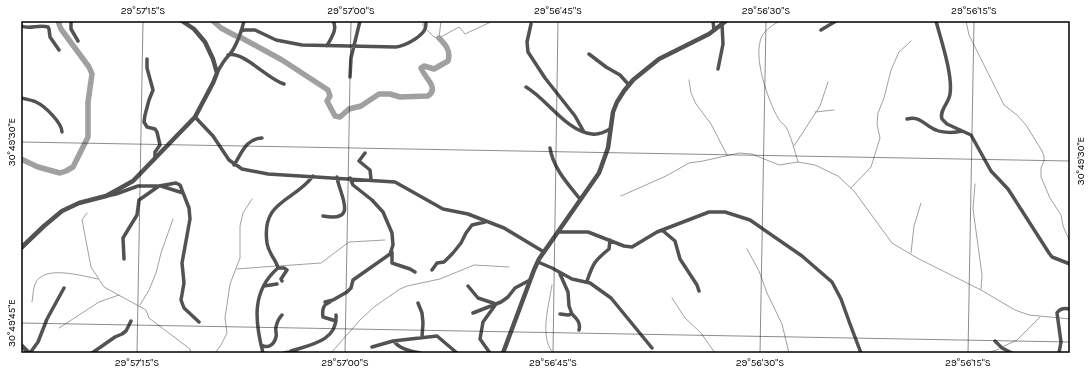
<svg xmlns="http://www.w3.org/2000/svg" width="1091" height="374" font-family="Karla,sans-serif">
<rect width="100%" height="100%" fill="#fff"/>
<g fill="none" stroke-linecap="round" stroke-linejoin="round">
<path stroke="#a0a0a0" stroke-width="1" d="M423 21V26
M780 21C774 24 765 30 762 36 752 56 768 100 778 118 780 122 784 124 786 127 791 136 795 152 798 162
M966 21 969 35 1004 105 1017 115 1026 125 1042 151 1044 156V161L1041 168V177L1050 198 1061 215 1063 226 1070 242
M427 30 434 37 439 38 459 27 465 34 493 21
M439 38 441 21
M689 80 691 93 696 104 711 124 727 155
M815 112 834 110
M794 146 820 106 828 82
M975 184 973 209 982 275 981 289
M851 188 871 167 880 138 877 124 878 113 884 98 891 70 899 52 911 41
M621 196 666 176 689 163 703 161 739 153 752 154 779 165 798 162 815 165 838 176 854 191 892 243 917 258 981 290 1015 310 1029 315 1070 319
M87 213 82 220 83 225 91 267 104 287 146 310 149 318 190 349 191 353
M747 249 759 271 767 293 782 324 789 353
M911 253 914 226 921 203
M279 266 321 263 349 242 385 240
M237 269 276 266
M552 285C549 305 539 337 553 353
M672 298 685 318 701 333 715 353
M32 302C33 297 33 289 35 284 43 264 82 276 98 279
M140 305 149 290 156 273 161 253 173 219
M59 328 99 302 119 295
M1002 347 1017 340 1040 317
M215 353 221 345 227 333 225 318 230 284 240 258V226L243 213 252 199
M331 353 360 320 374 307 400 289 407 286 440 279 474 265 509 267
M987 353 999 349"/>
<path stroke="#a0a0a0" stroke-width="5.5" d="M213 21 221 28 236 36
M240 37 282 60 328 90 330 96 327 101 335 116 340 117 349 109 361 106 379 94H390L400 97 428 96C440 88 424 77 421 68L424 66 434 69 448 61C451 51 446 45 439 38
M21 159 38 167 60 173 66 171 73 167 88 137V102L92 74 89 67 61 29 58 21"/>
<path stroke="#525252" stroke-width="3.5" d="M71 21V29L78 41
M713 21 714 30
M936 21C941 40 953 75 950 94 949 103 939 110 942 119L947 124 971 135 991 171 1008 189 1049 253 1052 257 1070 264
M531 24 527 42 528 52 545 78 575 116 584 132
M21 26C30 30 38 24 48 27L49 29 50 37 59 50
M821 30 836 21
M241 31 244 30H255L276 40 302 45 396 47C405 46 419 38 424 31 426 28 426 24 426 21
M327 46C331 38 338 29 333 21
M589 54 606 67 620 75 629 85
M228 55C244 51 267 79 284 84
M147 59V68L153 90 149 100 145 115 144 122 147 127 155 129 157 132 160 145 155 152V158
M718 69 723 44 722 24
M217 73C221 65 224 60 230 54 236 47 242 30 244 21
M350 77 351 58 360 21
M526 87C547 99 566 131 592 134 599 135 605 132 610 129
M21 98C26 99 32 100 36 102 45 106 62 123 62 132
M195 117 213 136 229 160 242 169 268 174 395 182 443 209 468 214 504 228 544 252
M907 119C920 115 925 126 936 130 943 133 955 133 962 131
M550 148C553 168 568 184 580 199
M365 153 359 161 370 170 371 179
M234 165C242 153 245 139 262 138
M161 186 183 193
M107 196 116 194 138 186H159L176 183 180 185 189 208 190 219 182 263 184 283 181 300 184 308 199 322
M323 216C360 223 339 194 337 177
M662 230 675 241 680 259 697 285 699 291
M558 232H588L624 246 632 247 657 232 709 212H725L750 220 802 256 832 282 841 299 850 324 861 353
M392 252V263L410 269 415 272
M124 259 123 238 137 215 139 200 159 186
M538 262 552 268 572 279 590 283 611 298 652 348
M278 268H284L287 270 281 279 282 281
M432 270 437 263 444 262 453 253 461 243 466 233 472 225 485 222
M587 281C593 264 594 261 609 249L610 240
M264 286 277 284
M468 286 478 298 496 304 483 322 480 339 490 353
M325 302 333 300 347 292 351 288 353 280 390 254 393 245 392 233 383 212 372 200 353 185 350 178
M330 302C323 305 322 309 323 317L336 321
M418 303 422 313 423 323 422 337
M473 313 501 302 508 297 515 288 530 280
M560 314 568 315 572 314 569 306 568 292 560 274
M572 314C577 319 581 323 579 330
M394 341C399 349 411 351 420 353
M995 341 1002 348 1012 353
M261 345C268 349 274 345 276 337 277 334 275 330 276 327 277 322 279 318 282 315
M372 347 393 341 437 336 457 353
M291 351C310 345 338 341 336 315
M30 353 38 342 47 319 64 288
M92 353 115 337 122 334 126 331 131 321
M263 353C255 322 251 291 278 268 276 259 269 255 267 243 261 200 294 202 313 176
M284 353 294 351 297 353
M1059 353 1061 342 1057 313C1060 308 1065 308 1070 309"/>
<path stroke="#525252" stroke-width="4.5" d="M21 248 44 226 62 211 79 203 106 196 133 181 195 117 213 83 217 73 213 59 205 42 194 29 182 21
M21 345 29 353
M503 353 534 270 539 259 599 173 608 148 613 112 617 102 624 91 633 80 659 59 709 34 726 21"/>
</g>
<path fill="none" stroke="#000" stroke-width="1" stroke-opacity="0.45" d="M21 142 1070 161M21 323 1070 342M137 353 143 21M345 353 351 21M553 353 558 21M760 353 766 21M968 353 974 21"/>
<rect width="1091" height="374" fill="none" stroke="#ffffff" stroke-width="44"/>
<rect x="22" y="22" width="1047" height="330" fill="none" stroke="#000" stroke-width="1.5"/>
<g font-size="10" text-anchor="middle" fill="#000">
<text x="143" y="14">29°57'15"S</text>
<text x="351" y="14">29°57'00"S</text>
<text x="558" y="14">29°56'45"S</text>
<text x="766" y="14">29°56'30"S</text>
<text x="974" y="14">29°56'15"S</text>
<text transform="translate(11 142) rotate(-90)" y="4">30°49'30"E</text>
<text transform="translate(1080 161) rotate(-90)" y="4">30°49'30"E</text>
<text transform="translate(11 323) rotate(-90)" y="4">30°49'45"E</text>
<text x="137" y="366">29°57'15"S</text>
<text x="345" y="366">29°57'00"S</text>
<text x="553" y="366">29°56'45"S</text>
<text x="760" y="366">29°56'30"S</text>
<text x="968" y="366">29°56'15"S</text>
</g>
</svg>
